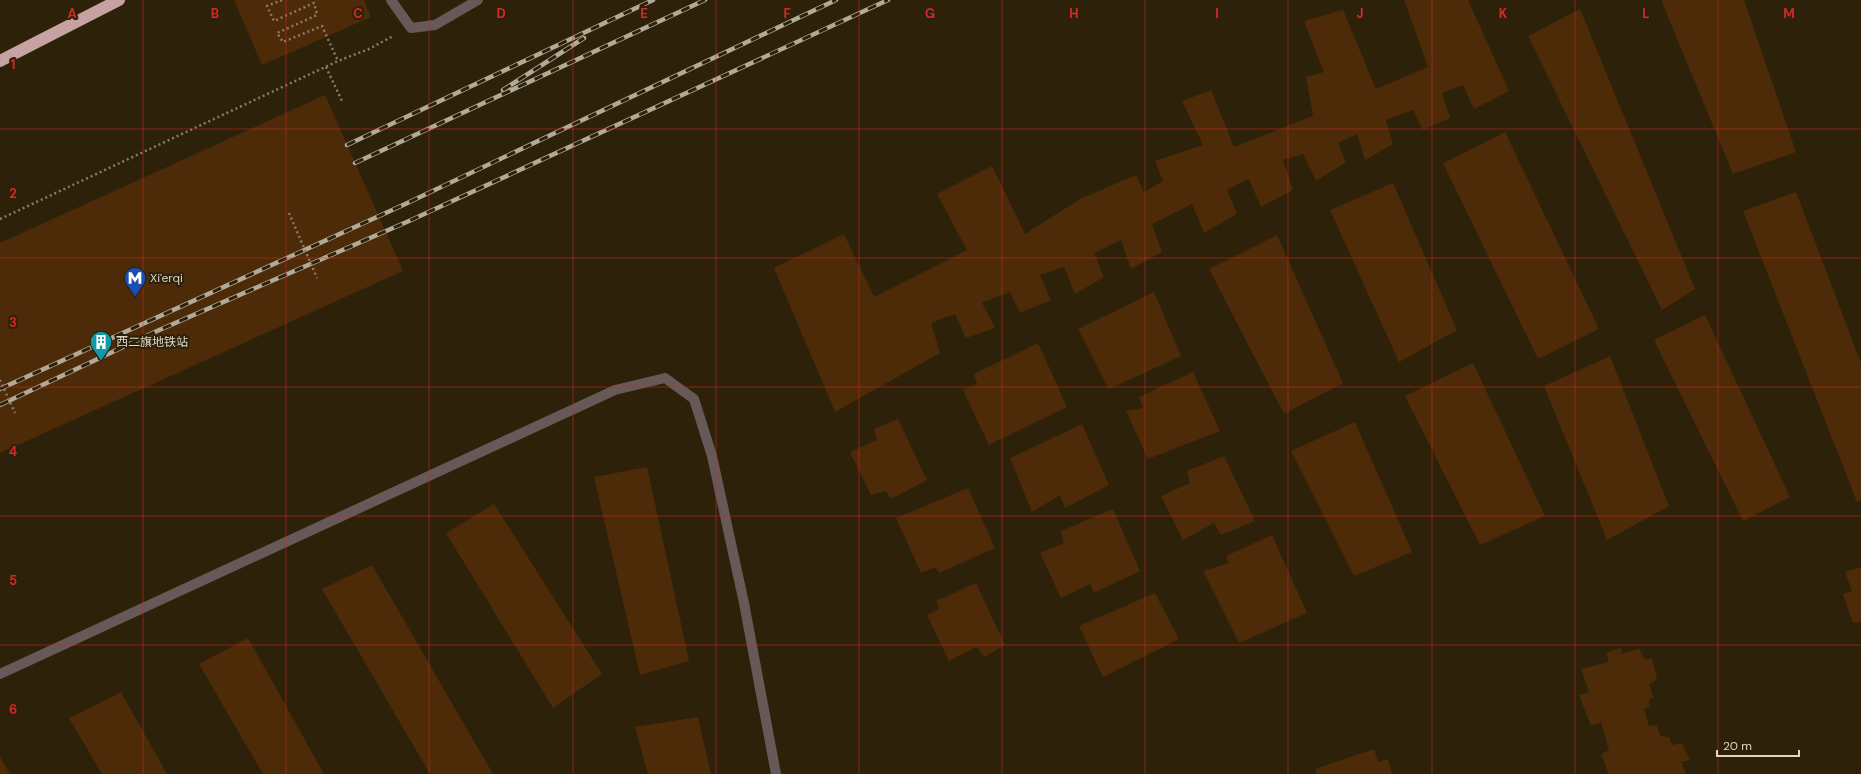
<svg xmlns="http://www.w3.org/2000/svg" width="1861" height="774" font-family="'DM Sans','Noto Sans SC',sans-serif">
<rect width="100%" height="100%" fill="#2d2209"/>
<path fill="#4d2a08" d="M234 0H364L371 17 262 65Z
M1404 0H1468L1509 91 1474 109 1463 85 1442 93 1450 118 1423 130 1413 110 1386 120 1393 144 1365 160 1357 134 1338 143 1346 162 1316 181 1303 154 1283 160 1293 190 1261 207 1249 179 1227 190 1237 214 1204 233 1192 204 1152 224 1162 252 1131 269 1121 240 1094 253 1104 277 1075 294 1064 267 1040 275 1051 300 1020 313 1010 292 982 303 995 328 966 338 955 314 931 323 940 353 835 412 774 268 844 234 874 297 967 250 937 194 992 166 1025 234 1080 199 1136 175 1144 192 1163 181 1155 161 1203 145 1182 101 1211 90 1234 147 1313 116 1306 77 1324 72 1304 21 1343 10 1376 89 1428 67Z
M1661 0H1744L1796 152 1733 174Z
M1580 9 1695 289 1662 310 1528 36Z
M325 95 403 271 0 453V243Z
M1505 132 1599 329 1538 359 1443 163Z
M1393 183 1457 330 1399 362 1330 210Z
M1796 192 1861 363V501L1857 502 1743 211Z
M1277 235 1343 383 1284 414 1209 269Z
M1154 292 1181 356 1109 389 1078 329Z
M1705 315 1790 497 1743 521 1654 340Z
M1038 343 1067 407 989 445 963 390 977 384 974 374Z
M1610 356 1669 506 1607 540 1544 386Z
M1473 363 1545 516 1480 545 1405 396Z
M1193 372 1220 431 1148 459 1126 411 1143 408 1139 397Z
M898 419 927 480 891 499 886 491 871 495 850 452 877 440 874 429Z
M1355 422 1412 552 1354 576 1291 451Z
M1082 424 1109 485 1065 508 1060 495 1032 512 1010 458Z
M1224 456 1255 521 1221 535 1214 523 1183 540 1161 496 1190 483 1187 471Z
M647 467 689 661 640 675 594 477Z
M968 488 995 548 939 573 935 567 921 573 896 518Z
M494 504 602 674 553 708 446 533Z
M1113 509 1140 571 1094 593 1090 584 1061 598 1040 553 1064 543 1061 531Z
M1272 535 1307 613 1239 643 1203 571 1229 563 1226 556Z
M372 565 493 774H430L322 589Z
M1861 567V622L1853 623 1843 594 1852 591 1845 572Z
M976 583 1005 645 984 657 977 647 949 661 927 615 939 609 936 601Z
M1155 593 1179 639 1103 677 1079 626Z
M248 638 324 774H263L199 664Z
M1621 648 1622 654 1639 649 1645 660 1652 658 1657 679 1649 685 1654 698 1649 699 1650 707 1644 709 1649 726 1657 725 1660 736 1669 737 1672 745 1682 743 1690 760 1681 762 1686 774H1609L1601 754 1609 750 1601 722 1591 726 1579 695 1589 692 1581 669 1609 662 1606 653Z
M121 692 167 774H102L69 718Z
M698 717 711 774H648L635 727Z
M1374 749 1378 762 1388 759 1392 774H1317L1315 769Z
M0 757 10 774H0Z"/>
<g fill="none" stroke-linecap="round" stroke-linejoin="round">
<path stroke="#867d6a" stroke-width="2.5" stroke-dasharray="2 3" stroke-linecap="butt" d="M282 0 267 6 274 21 314 3 317 15 277 33 283 42 322 26 338 61
M326 67 342 101
M0 219 338 61 369 49 393 36"/>
<path stroke="#675958" stroke-width="10" d="M391 0 411 28 435 25 478 0
M0 674 615 390 665 378 694 399 712 456 744 603 776 774"/>
<path stroke="#c6a3a2" stroke-width="12" d="M0 61 119 0"/>
<g stroke="#b2aa99" stroke-width="4.5">
<path id="rail" d="M503 90 584 38
M347 145 653 0
M355 163 705 0
M0 389 401 206 836 0
M0 405 157 331 409 221 888 0"/>
</g>
<use href="#rail" stroke="#2d2209" stroke-width="3" stroke-dasharray="9" stroke-linecap="butt"/>
<path stroke="#867d6a" stroke-width="2.5" stroke-dasharray="2 3" stroke-linecap="butt" d="M289 213 317 278
M0 380 15 413"/>
</g>
<path fill="none" stroke="#d62828" stroke-width="1" stroke-opacity="0.55" d="M143 0V774M286 0V774M429 0V774M573 0V774M716 0V774M859 0V774M1002 0V774M1145 0V774M1288 0V774M1432 0V774M1575 0V774M1718 0V774M0 129H1861M0 258H1861M0 387H1861M0 516H1861M0 645H1861"/>
<defs>
<g id="metro-pin" transform="scale(1.15)"><path d="M0 17L-7.5 6A9.5 9.5 0 1 1 7.5 6Z" fill="#1a4fb4" stroke="#2d2209"/><path d="M-5.5 5V-5H-3L0 0L3-5H5.5V5H3V-.5L0 4L-3-.5V5Z" fill="#fff"/></g>
<g id="building-pin" transform="scale(1.15)"><path d="M0 17L-7.5 6A9.5 9.5 0 1 1 7.5 6Z" fill="#0f9aa8" stroke="#2d2209"/><path d="M-4-6H4V6H1V3H-1V6H-4ZM-2.5-4.3h1.7v1.8h-1.7ZM.8-4.3h1.7v1.8H.8ZM-2.5-1h1.7V.8h-1.7ZM.8-1h1.7V.8H.8Z" fill="#fff"/></g>
</defs>
<g fill-rule="evenodd">
<use href="#metro-pin" x="135" y="278"/>
<use href="#building-pin" x="101" y="342"/>
</g>
<g text-anchor="middle" stroke-width="4" stroke-linejoin="round" paint-order="stroke">
<g font-size="12" fill="#ded7c9" stroke="#2d2209" text-anchor="start">
<text x="150" y="282">Xi'erqi</text>
<text x="116" y="346">西二旗地铁站</text>
</g>
</g>
<g font-size="13" text-anchor="middle" font-weight="bold" fill="#d62828" stroke="#2d2209" stroke-width="4" stroke-linejoin="round" paint-order="stroke">
<text x="72" y="18">A</text>
<text x="215" y="18">B</text>
<text x="358" y="18">C</text>
<text x="501" y="18">D</text>
<text x="644" y="18">E</text>
<text x="787" y="18">F</text>
<text x="930" y="18">G</text>
<text x="1074" y="18">H</text>
<text x="1217" y="18">I</text>
<text x="1360" y="18">J</text>
<text x="1503" y="18">K</text>
<text x="1646" y="18">L</text>
<text x="1789" y="18">M</text>
<text x="13" y="69">1</text>
<text x="13" y="198">2</text>
<text x="13" y="327">3</text>
<text x="13" y="456">4</text>
<text x="13" y="585">5</text>
<text x="13" y="714">6</text>
</g>
<path d="M1717 750v6h82v-6" fill="none" stroke="#ded7c9" stroke-width="2"/>
<text x="1723" y="750" font-size="12" fill="#ded7c9" stroke="#2d2209" stroke-width="3" paint-order="stroke">20 m</text>
</svg>
